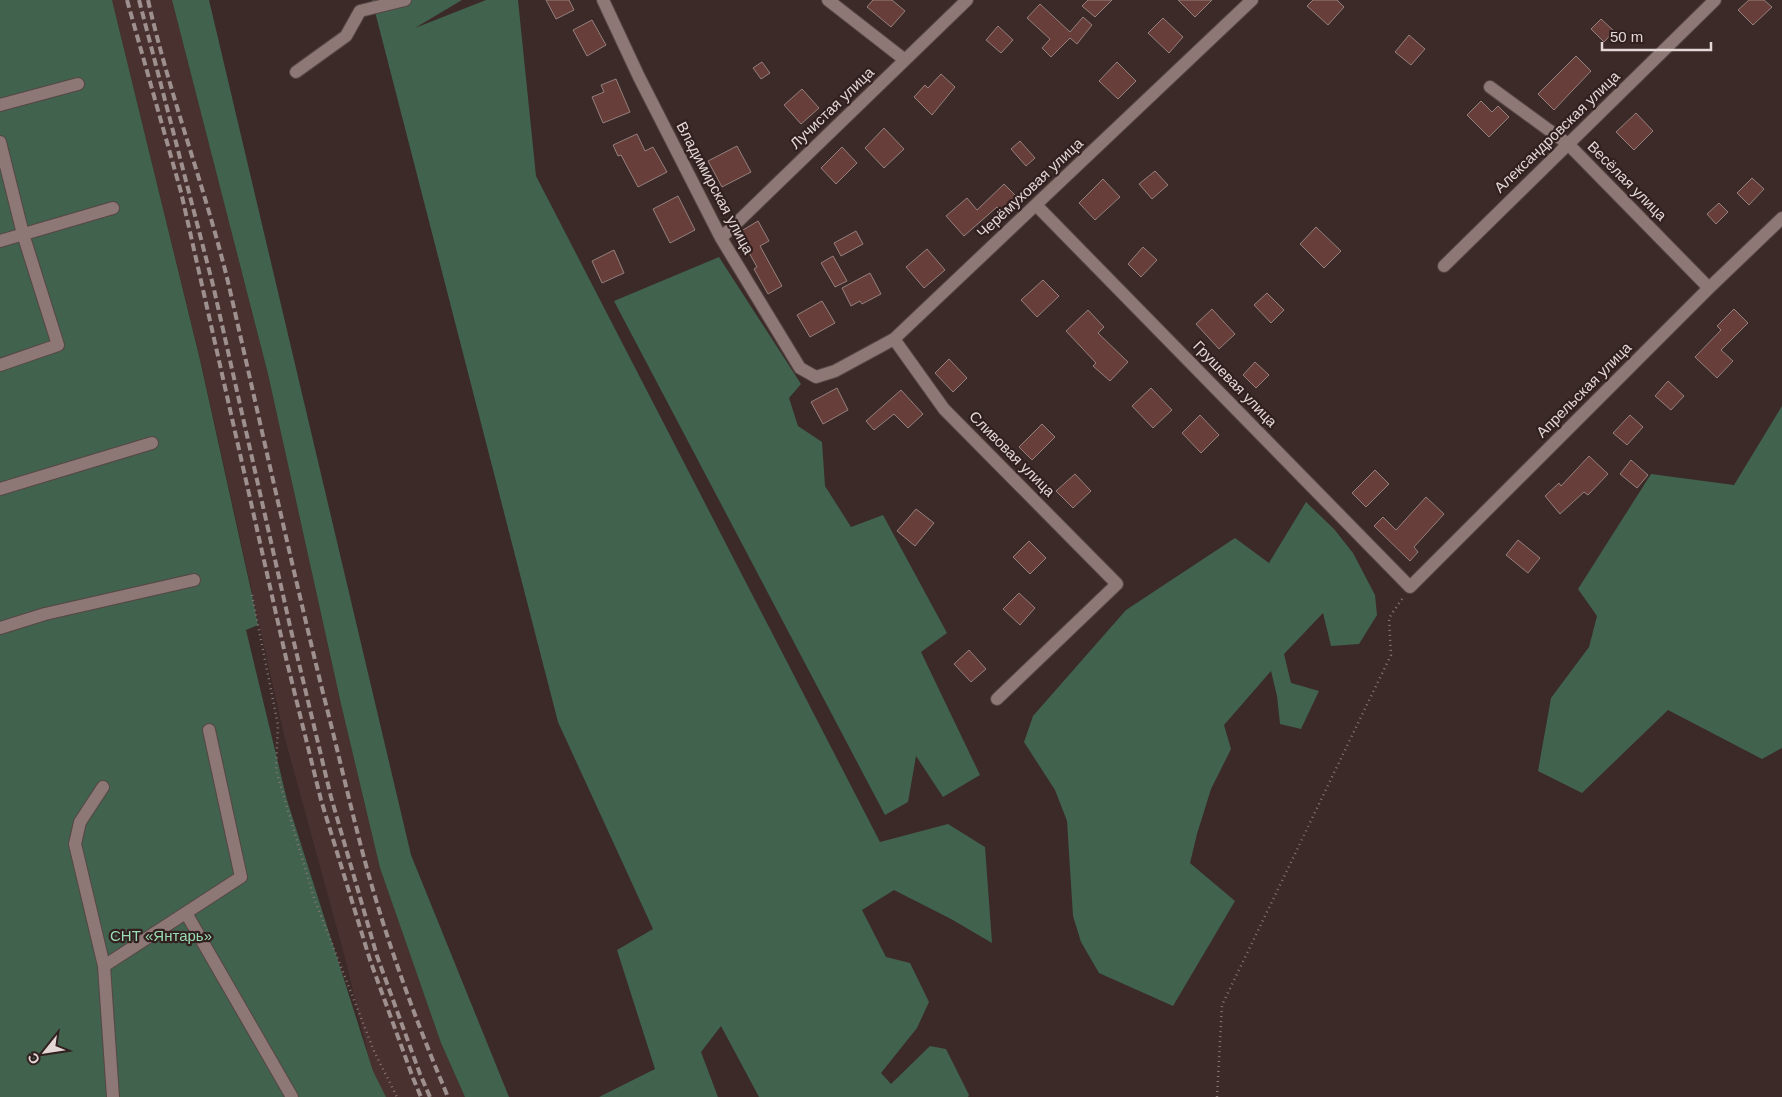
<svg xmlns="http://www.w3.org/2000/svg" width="1782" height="1097" font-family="Arial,sans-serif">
<rect width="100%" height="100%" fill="#3b2a28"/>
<path fill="#49312f" d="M112 0H172L268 374 341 704 380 868 441 1043 465 1097H386L372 1071 345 958 284 735 201 363Z"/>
<path fill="#41624d" d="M0 0H112L200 360 252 595 258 625 246 630 287 800 373 1071 386 1097H0Z
M172 0H209L411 855 509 1097H465L441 1043 380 868 341 704 268 374Z
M372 0H462L415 28 486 0H518L536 176 880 842 948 824 985 847 992 943 951 919 894 890 862 910 886 957 910 963 929 1002 917 1028 881 1073 891 1084 930 1046 946 1049 969 1095 968 1097H759L721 1026 701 1052 718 1097H599L655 1069 617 950 653 929 558 722Z
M719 257 801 384 789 398 798 426 822 442 825 486 851 527 883 515 947 633 921 652 980 775 943 797 916 756 908 802 885 815 614 301Z
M1782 406V748L1762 759 1668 710 1582 793 1538 771 1551 698 1589 647 1597 616 1578 589 1651 474 1734 485Z
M1306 502 1334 529 1353 553 1375 595 1377 615 1359 644 1331 646 1323 613 1284 654 1291 683 1319 691 1301 729 1280 724 1277 696 1271 671 1224 725 1231 749 1211 789 1197 834 1190 863 1235 901 1173 1006 1099 973 1081 942 1073 916 1067 821 1055 790 1024 742 1033 716 1126 610 1235 538 1269 563Z"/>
<path fill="#683e3a" stroke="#94807d" d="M546 0H569L574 10 556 19Z
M873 0H892L905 11 891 27 867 7Z
M1088 0H1112L1095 17 1082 6Z
M1178 0H1212L1195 17Z
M1313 0H1337L1344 7 1328 25 1307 6Z
M1749 0H1764L1772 7 1753 25 1738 10Z
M1040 4 1070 32 1083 17 1092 25 1077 44 1070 38 1051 57 1042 48 1050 39 1027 18Z
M1163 18 1183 37 1169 53 1148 33Z
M1601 19 1614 31 1604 42 1591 29Z
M592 20 606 45 587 56 573 30Z
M998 26 1013 40 1001 53 986 40Z
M1409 35 1425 49 1411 65 1395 52Z
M1576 56 1591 71 1554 110 1538 94Z
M762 62 770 73 761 79 753 68Z
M1117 62 1136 81 1118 99 1099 81Z
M941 74 955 87 932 115 914 97 925 85 928 88Z
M616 79 630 112 603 123 592 97 604 92 601 85Z
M802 89 819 108 801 124 784 105Z
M1481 101 1492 112 1498 106 1509 117 1489 137 1467 115Z
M1636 113 1653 131 1634 150 1616 132Z
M884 128 904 149 884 168 865 148Z
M637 134 645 151 653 147 667 172 638 187 621 155 618 156 613 145Z
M1020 141 1035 158 1026 166 1011 149Z
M737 146 751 172 722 187 708 161Z
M842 147 857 163 836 184 821 168Z
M1155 171 1168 185 1152 199 1139 184Z
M1752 178 1764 189 1749 205 1737 193Z
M1103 179 1120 197 1095 220 1079 203Z
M1004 184 1020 200 1004 215 997 207 964 236 946 216 967 198 977 210Z
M678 196 695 230 670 243 653 209Z
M1719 203 1728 212 1716 224 1707 214Z
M758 221 769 241 760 246 782 286 768 294 754 269 757 267 738 233Z
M1316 227 1341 251 1324 268 1300 244Z
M856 231 863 244 841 256 834 243Z
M1143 247 1157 260 1141 277 1128 264Z
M927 249 945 270 924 288 906 267Z
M614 250 624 273 602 283 592 261Z
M833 256 847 281 835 287 821 263Z
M870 273 881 294 862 304 860 301 851 306 842 288Z
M1043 280 1059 296 1037 317 1021 300Z
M1267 293 1284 310 1271 323 1254 305Z
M822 301 835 323 810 337 797 315Z
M1212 309 1235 334 1219 349 1196 324Z
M1734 309 1748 323 1721 350 1733 361 1717 378 1695 357 1721 330 1717 326Z
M1088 310 1104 327 1098 333 1128 362 1110 381 1093 366 1096 363 1066 331Z
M949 359 967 378 953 392 935 373Z
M1255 362 1269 375 1256 388 1243 375Z
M1668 381 1684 396 1671 410 1655 396Z
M837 388 848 410 823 424 811 402Z
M1151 388 1172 410 1153 428 1132 406Z
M901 390 923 414 908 428 894 414 874 430 866 421Z
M1200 415 1219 435 1201 453 1182 433Z
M1630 415 1643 427 1627 445 1613 433Z
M1042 424 1055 437 1032 460 1019 447Z
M1589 456 1608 474 1588 495 1584 492 1560 514 1545 496 1559 483 1561 486Z
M1631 460 1648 475 1637 488 1620 474Z
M1375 470 1389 484 1366 507 1352 493Z
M1075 474 1091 491 1073 508 1056 491Z
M1426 497 1444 514 1414 547 1418 552 1410 561 1374 526 1383 517 1396 530Z
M916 509 934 523 915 546 897 531Z
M1518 540 1540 558 1528 573 1506 555Z
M1029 541 1046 558 1030 574 1013 557Z
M1019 593 1035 608 1020 625 1003 609Z
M969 650 986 669 971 682 954 664Z"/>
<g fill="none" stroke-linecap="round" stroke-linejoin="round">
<g stroke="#564644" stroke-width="14">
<path id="minor" d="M603 0 639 77 721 238 800 368 816 377 835 371 894 339 1252 0
M828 0 905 60
M296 72 346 36 360 11 405 0
M1490 87 1568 144 1709 288
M0 105 78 84
M0 142 23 234 58 345 0 365
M1036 205 1410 587 1709 288 1782 218
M721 238 967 0
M0 241 113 208
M1444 266 1715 0
M894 339 944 409 1117 584 997 699
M0 489 152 443
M0 628 45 614 194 580
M103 787 80 822 75 844 104 966 113 1097
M186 913 292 1097
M104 966 241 877 209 730"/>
</g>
<path stroke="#867775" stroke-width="2.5" stroke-dasharray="1 4" stroke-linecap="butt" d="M252 595 278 725 276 770 314 898 374 1051 397 1097
M1217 1097 1222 1005 1391 655 1389 618 1404 596"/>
<use href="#minor" stroke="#8d7875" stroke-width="12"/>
<path stroke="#9e908e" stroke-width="4" stroke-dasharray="8 4" stroke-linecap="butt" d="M127 0 181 192 286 658 321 800 370 960 413 1078 421 1097
M139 0 213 285 290 626 331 797 377 956 420 1074 430 1097
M148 0C170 97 206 190 229 286 260 422 290 558 323 693 337 747 349 801 363 854 385 937 415 1019 448 1097"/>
</g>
<g text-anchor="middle" stroke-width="4.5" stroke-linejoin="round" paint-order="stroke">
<g font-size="15" fill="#e3d8d6" stroke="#31201f">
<text transform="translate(832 108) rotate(-44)" y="5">Лучистая улица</text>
<text transform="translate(1557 132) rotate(-44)" y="5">Александровская улица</text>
<text transform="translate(1627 181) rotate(45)" y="5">Весёлая улица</text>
<text transform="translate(715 188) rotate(62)" y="5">Владимирская улица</text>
<text transform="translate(1030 188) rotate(-43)" y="5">Черёмуховая улица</text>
<text transform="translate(1235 384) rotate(46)" y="5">Грушевая улица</text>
<text transform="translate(1584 390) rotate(-45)" y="5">Апрельская улица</text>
<text transform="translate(1012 454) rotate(45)" y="5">Сливовая улица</text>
</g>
<g font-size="15" fill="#99dbb2" stroke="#31201f">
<text x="161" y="941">СНТ «Янтарь»</text>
</g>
</g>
<g transform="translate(45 1052) rotate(240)" stroke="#31201f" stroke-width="4" paint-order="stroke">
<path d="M0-4L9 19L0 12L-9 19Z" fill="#e3d8d6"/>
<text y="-8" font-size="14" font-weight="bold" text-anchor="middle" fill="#e3d8d6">С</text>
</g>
<path d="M1602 42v8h109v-8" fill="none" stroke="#e3d8d6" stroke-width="2.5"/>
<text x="1610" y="42" font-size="15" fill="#e3d8d6" stroke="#31201f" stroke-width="4" paint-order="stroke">50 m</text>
</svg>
